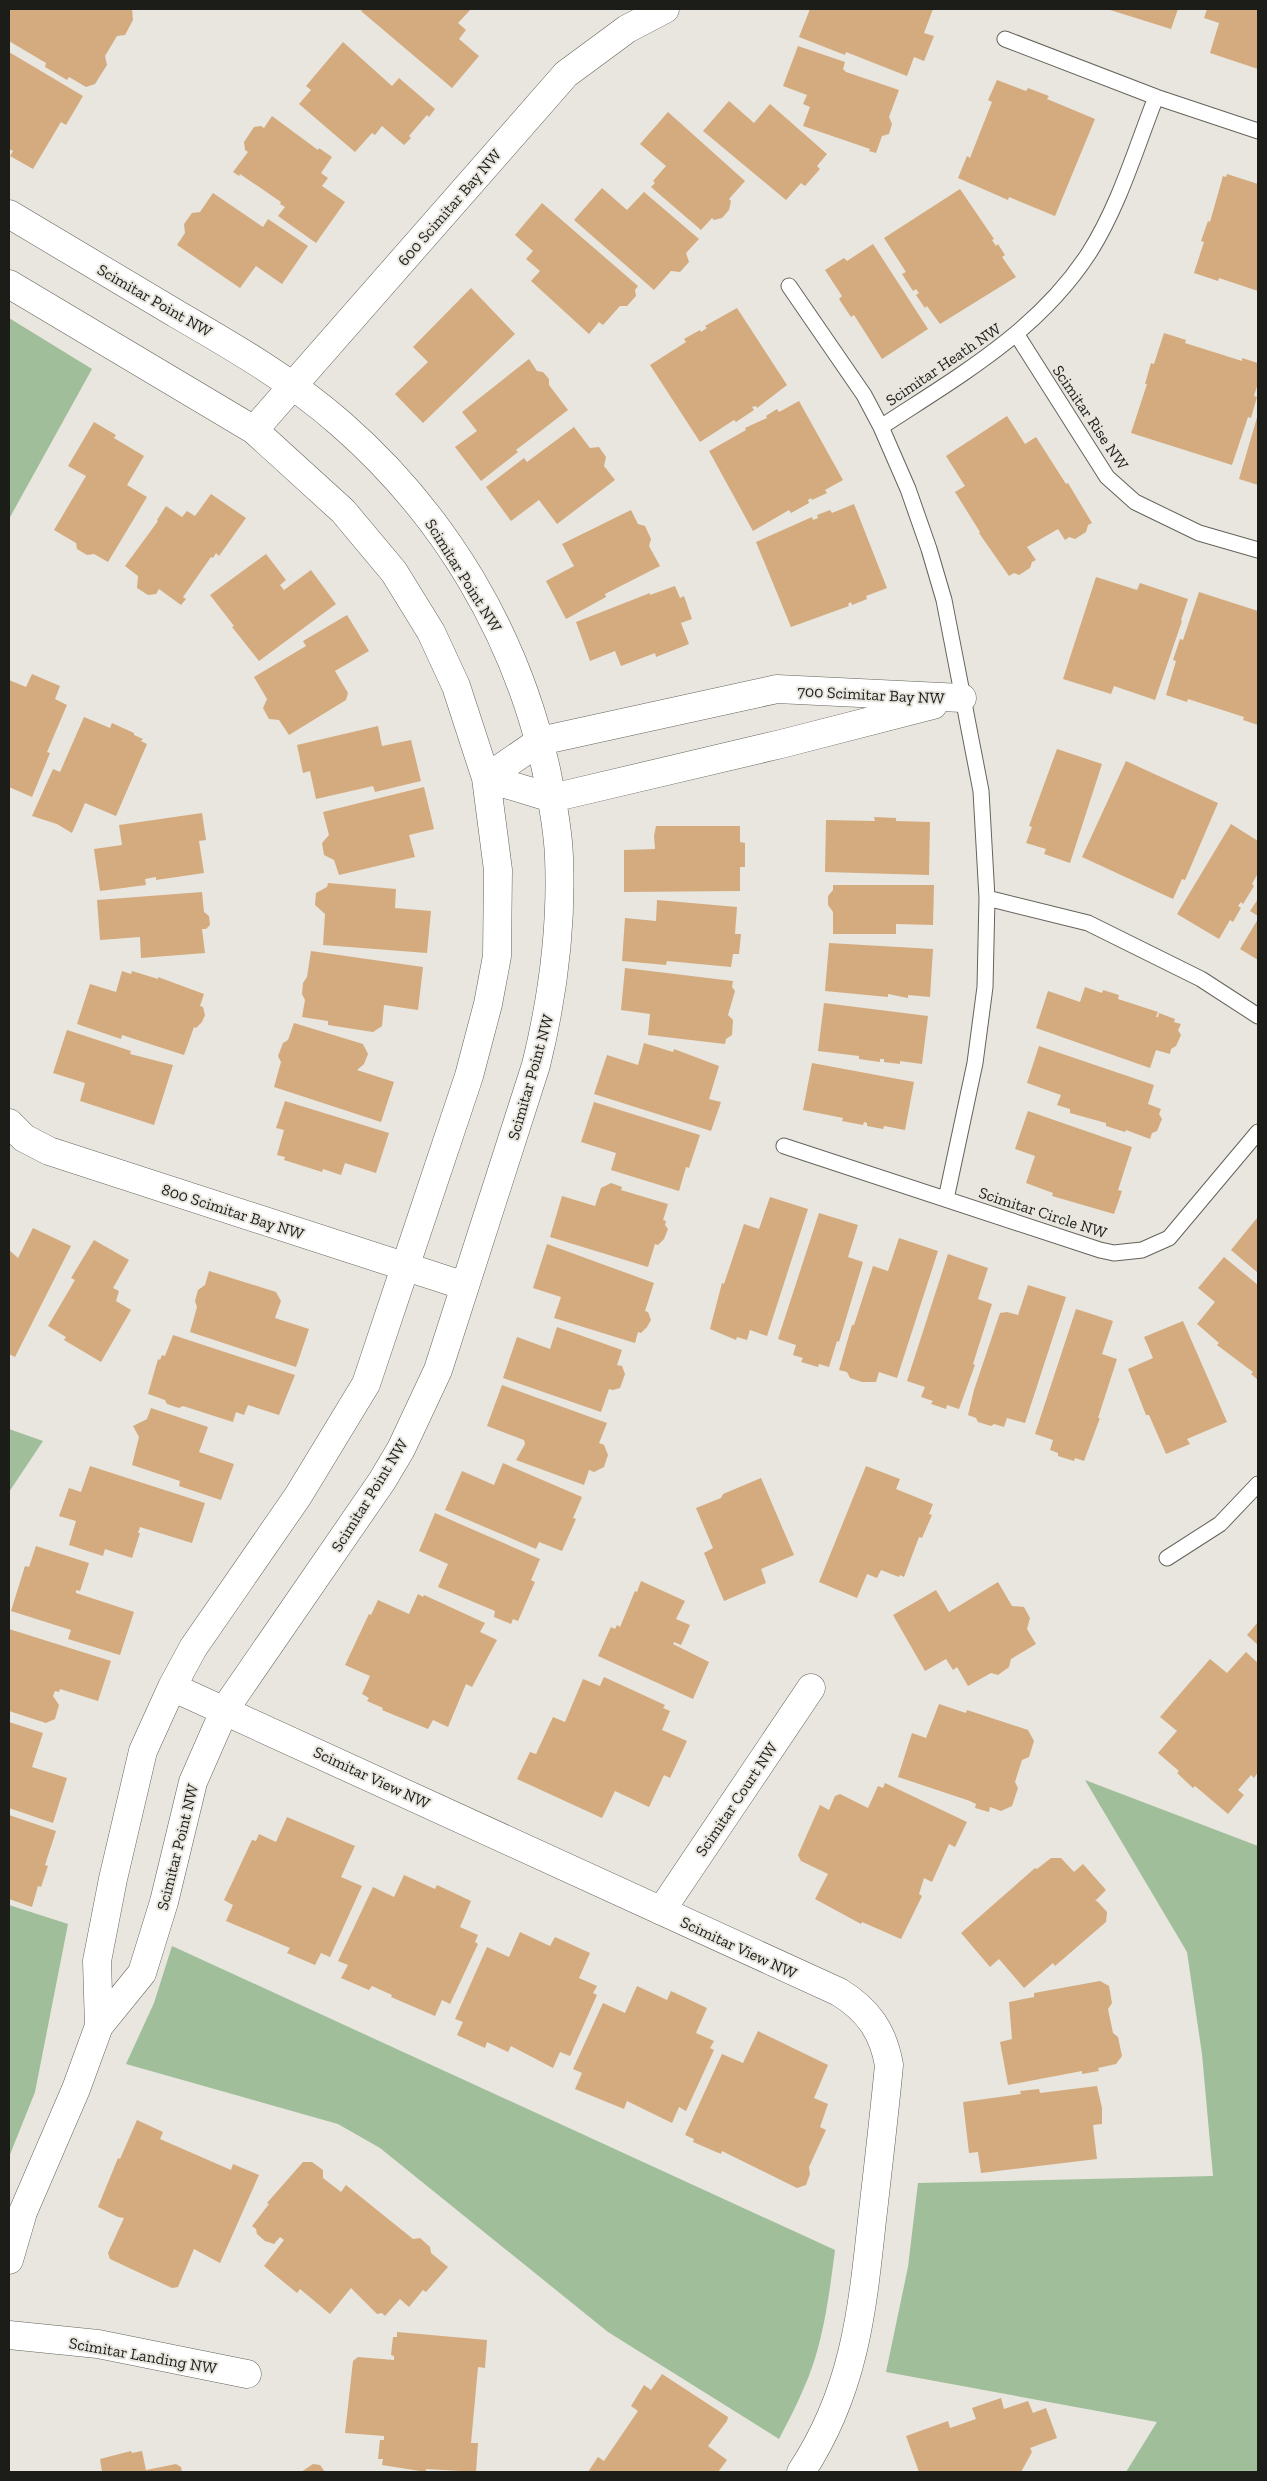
<svg xmlns="http://www.w3.org/2000/svg" width="1267" height="2481" font-family="'Zilla Slab',serif">
<rect width="100%" height="100%" fill="#e8e6de"/>
<path fill="#a0be99" d="M9 318 92 369 9 519Z
M9 1429 43 1441 9 1492Z
M1085 1780 1258 1846V2472H1126L1157 2422 886 2372 908 2267 918 2183 1213 2176 1202 2054 1187 1952Z
M9 1905 68 1924 35 2092 9 2157Z
M172 1946 835 2250C829 2296 823 2347 803 2390 796 2407 787 2423 779 2439L608 2332 380 2148 338 2124 126 2064 154 2003Z"/>
<path fill="#d4ab7f" d="M9 9H132L133 20 125 35 117 36 105 56 107 65 95 84 86 87 69 77 67 80 45 67 46 63 9 41Z
M363 9H471L458 23 466 30 459 39 479 56 452 88 361 11Z
M810 9H933L924 33 934 36 924 61 914 57 907 76 846 52 845 55 799 37Z
M1107 9H1178L1171 29Z
M1207 9H1258V69L1210 53 1219 23 1204 18Z
M343 42 392 86 399 78 435 109 429 117 427 115 409 136 411 138 404 145 382 126 375 135 372 133 355 152 299 104 311 90 306 86Z
M798 46 845 62 843 69 846 72 899 90 889 117 892 124 889 134 882 136 876 153 869 151 870 149 803 126 810 107 803 104 807 95 783 86Z
M9 52 83 96 66 125 61 122 33 169 10 156 13 151 9 149Z
M997 80 1026 91 1028 88 1049 96 1047 99 1095 119 1055 216 1009 197 1008 200 958 178 967 156 970 158 992 102 988 100Z
M729 101 754 123 770 104 827 154 817 166 820 169 805 186 801 183 786 200 703 131Z
M668 112 745 181 729 199 731 201 729 210 722 218 714 220 712 218 701 230 651 187 655 183 653 181 666 166 640 144Z
M272 116 318 150 319 148 332 157 321 173 328 178 322 186 345 202 316 243 278 216 285 207 280 204 281 202 240 174 239 176 233 172 248 152 245 150 244 142 254 127 261 126 264 128Z
M1227 174 1258 184V291L1219 278 1218 281 1194 273 1204 242 1201 241 1208 221 1210 222 1223 176 1226 177Z
M602 188 627 210 644 192 699 239 686 253 689 262 680 272 671 271 654 290 574 220Z
M960 189 994 239 992 240 996 246 998 244 1005 255 1002 257 1016 277 940 324 927 306 925 308 916 295 919 293 916 289 913 291 902 274 906 272 884 238Z
M213 193 263 227 268 219 308 246 282 284 256 266 240 288 177 245 185 233 184 224 192 213 200 212Z
M542 203 638 286 635 290 636 296 627 306H620L603 325 599 322 589 334 531 281 540 271 526 259 533 251 515 235Z
M873 244 928 329 882 359 854 315 851 317 839 299 842 296 825 270 844 258 847 261Z
M471 288 515 334 423 423 395 394 428 362 413 347Z
M737 308 787 385 757 408 756 406 752 407 754 410 736 422 734 420 700 442 650 365 686 342 684 339 700 330 701 332 707 328 705 326Z
M1164 333 1186 340 1185 343 1242 361V358L1258 363V383L1254 396 1257 397 1251 418 1248 417 1232 465 1131 433 1147 384H1145L1151 363 1154 364Z
M529 359 537 371 543 372 549 379V385L568 410 516 450 518 452 481 481 455 447 477 431 462 412Z
M799 401 843 480 825 490 827 493 812 500 811 498 808 500 809 503 791 513 789 510 753 531 709 451 746 430 745 428 767 418 766 416 777 409 779 412Z
M1258 414V485L1239 479Z
M1007 416 1025 444 1036 437 1066 484 1068 483 1092 523 1088 525 1086 532 1075 539 1069 537 1065 540 1058 529 1027 547 1036 560 1032 562 1030 568 1019 575 1014 573 1009 576 979 533 980 532 955 492 965 486 946 456Z
M94 422 116 435 114 438 144 456 127 485 147 497 108 562 94 554 87 555 77 549 76 543 54 530 86 476 68 466Z
M574 427 590 448 599 447 606 457 604 466 615 480 557 524 539 500 511 521 486 487 524 458 527 462Z
M211 494 246 518 219 556 216 553 213 558 211 557 183 597 186 599 181 605 159 589 156 594 148 595 137 588 138 576 125 566 158 521 157 520 166 506 182 517 187 511 195 516Z
M854 504 887 588 866 596 867 599 852 605 851 602 848 604 849 606 791 627 756 542 812 517 813 520 818 518 817 515 830 510 832 513Z
M631 510 638 524 645 526 651 539 649 546 660 566 605 594 606 597 566 619 546 581 574 566 562 544Z
M266 554 286 580 280 585 284 590 311 570 336 604 259 661 232 627 234 626 210 595Z
M1096 577 1137 590 1140 583 1188 599 1181 620 1182 621 1155 700 1114 686 1111 694 1063 679Z
M675 586 680 598 684 596 692 619 681 623 689 644 656 657 655 653 621 666 615 651 590 661 576 622 650 593V595Z
M1199 592 1258 611V725L1243 720 1244 717 1188 699 1187 702 1166 695 1176 661 1173 660 1180 639 1183 640Z
M347 615 369 651 335 671 348 693 346 700 289 735 279 720 269 719 263 708 267 699 254 677 306 646 303 641Z
M32 674 60 686 55 699 67 705 47 752 50 753 32 797 9 787V680L26 687Z
M84 717 110 728 112 723 134 733V735L143 739 141 741 147 744 116 816 85 803 72 833 57 824 32 816 53 769 60 772Z
M378 726 382 746 411 740 421 781 375 792 373 786 316 799 310 771 303 773 297 745Z
M1057 749 1102 764 1070 863 1044 854 1046 849 1026 843 1032 827 1029 826Z
M1126 761 1218 803 1185 880 1182 879 1173 899 1082 857Z
M424 787 434 829 409 835 415 857 339 875 334 860 324 855 322 843 329 835 323 812Z
M202 813 206 840 199 841 204 873 156 880V877L145 879 146 885 100 891 94 849 122 845 119 825Z
M874 817 896 818V821L930 822 929 875 825 872 826 820 875 821Z
M1231 824 1258 841V873L1252 884 1254 886 1243 904 1241 902 1238 906 1241 908 1233 922 1230 920 1219 939 1177 914Z
M656 826H740V842L745 843V867H740V891L624 892V850L655 849 654 836Z
M328 883 396 889 395 908 431 911 427 953 323 945 325 914 315 905 316 893 327 887Z
M833 885H934L933 925 896 924V934H833V912L828 905V896L833 890Z
M202 892 204 912 209 916 210 925 206 929H202L205 953 141 958 140 937 100 940 97 900Z
M1258 899V916L1250 911Z
M657 900 737 907 735 934H741L739 954H733L731 967 667 961 666 965 622 961 625 918 656 921Z
M1258 919V960L1240 949Z
M829 943 933 949 930 997 908 995V998L888 994V997L825 991Z
M311 951 423 967 418 1010 384 1005 382 1026 373 1032 328 1025V1021L302 1017 305 1000 302 994 303 983 307 977Z
M625 968 733 981 732 987 735 991 728 1015 733 1020 732 1035 726 1039 725 1044 648 1035 650 1014 621 1010Z
M122 971 131 974 132 971 158 979V977L204 994 200 1006 203 1007 205 1015 202 1022 196 1028 194 1027 184 1055 122 1035 121 1039 77 1024 90 984 116 992Z
M1085 987 1102 993 1103 990 1119 995 1118 999 1158 1012 1156 1017H1158L1159 1013 1175 1019 1174 1022 1181 1024 1178 1030 1181 1035 1176 1046 1171 1049 1170 1054 1156 1050 1150 1068 1036 1028 1048 991 1080 1002Z
M824 1003 928 1016 922 1064 900 1061V1064L884 1062V1059H880V1062L859 1059V1056L818 1051Z
M294 1023 363 1044 368 1054 364 1064 357 1070 394 1082 381 1122 274 1087 281 1062 278 1056 283 1043 288 1040Z
M67 1030 131 1051 130 1054 173 1065 154 1125 80 1101 85 1083 53 1073Z
M644 1043 673 1052 674 1049 719 1066 709 1099 721 1102 711 1131 594 1094 607 1055 638 1065Z
M1039 1046 1154 1085 1148 1104 1161 1109 1159 1114 1162 1119 1157 1131 1152 1133 1150 1139 1126 1130 1125 1132 1106 1126V1123L1070 1113V1109L1057 1105 1061 1095 1027 1083Z
M812 1063 914 1082 905 1130 884 1126 883 1129 867 1126V1123L864 1122 863 1125 842 1121 843 1118 803 1110Z
M285 1101 389 1133 376 1173 345 1163 341 1175 323 1169 322 1172 284 1160 285 1157 277 1155 284 1130 276 1128Z
M594 1102 700 1135 689 1168 686 1167 679 1191 611 1170 616 1153 581 1142Z
M1028 1111 1132 1147 1118 1190 1122 1191 1114 1214 1052 1196 1053 1193 1026 1183 1035 1156 1015 1149Z
M611 1183 622 1187 621 1190 668 1204 663 1220 666 1221 665 1225 668 1229 664 1239 658 1245 655 1244 648 1267 550 1237 562 1196 595 1206 601 1188Z
M770 1197 808 1209 767 1336 750 1330 747 1340 737 1337 736 1340 710 1329 722 1283 724 1284 744 1224 759 1229Z
M819 1213 858 1225 848 1257 863 1262 839 1342 837 1341 829 1367 819 1364 818 1367 801 1362 803 1358 793 1355 796 1345 778 1339Z
M1257 1218 1258 1219V1273L1231 1250Z
M33 1228 71 1246 15 1357 9 1354V1250L18 1258Z
M899 1238 938 1251 897 1378 879 1372 876 1382H862L850 1378 847 1372 839 1370 852 1325H854L873 1266 888 1271Z
M94 1240 129 1260 113 1288 119 1291 116 1301 131 1310 101 1362 64 1340 66 1337 48 1326 75 1280 71 1278Z
M547 1244 654 1283 645 1311 648 1312 651 1320 647 1327 641 1333 638 1332 635 1343 554 1318 561 1297 533 1288Z
M948 1254 988 1268 978 1299 992 1304 973 1364 975 1365 959 1409 947 1405 946 1409 931 1404 933 1401 921 1397 925 1387 907 1381Z
M1224 1257 1258 1285V1380L1251 1374 1253 1372 1217 1345 1219 1343 1197 1324 1215 1302 1198 1288Z
M209 1271 276 1292 281 1301 275 1318 309 1329 296 1367 190 1332 197 1307 195 1301 198 1290 205 1285Z
M1028 1285 1066 1297 1025 1423 1007 1418 1004 1427 994 1424 991 1426 978 1422 976 1418 968 1415 974 1390 1000 1313 1007 1312 1018 1315Z
M1076 1309 1113 1321 1102 1354 1117 1359 1098 1418H1100L1084 1461 1075 1458 1074 1461 1058 1456V1453L1050 1450 1053 1440 1035 1434Z
M1183 1321 1227 1422 1187 1439 1190 1444 1166 1454 1149 1415H1146L1128 1369 1153 1358 1144 1337Z
M557 1327 622 1350 617 1365 622 1366 625 1374 620 1388 613 1390 609 1389 601 1412 503 1378 517 1337 550 1349Z
M173 1335 295 1375 279 1415 248 1405 244 1415 236 1412 233 1422 183 1406 179 1408 167 1404 165 1400 148 1394 158 1359 160 1360 162 1355 165 1356Z
M502 1385 607 1423 599 1443 604 1445 608 1455 604 1467 594 1472 589 1470 584 1485 516 1460 525 1444 524 1440 487 1426Z
M151 1408 208 1427 199 1452 234 1464 221 1500 179 1486 180 1481 132 1465 139 1437 133 1426 147 1419Z
M503 1463 582 1497 573 1518 576 1519 562 1551 539 1542 536 1549 445 1510 462 1471 494 1485Z
M90 1466 205 1503 192 1543 140 1527 138 1533H140L132 1558 105 1549 103 1556 69 1545 76 1521 59 1516 69 1488 81 1492Z
M866 1466 900 1479 896 1489 933 1504 929 1514 932 1515 922 1538 919 1537 904 1577 900 1575 899 1577 881 1570 877 1578 867 1574 857 1598 819 1582Z
M761 1478 794 1555 761 1569 766 1583 724 1601 704 1553 713 1548 696 1508 721 1498 723 1494Z
M435 1513 540 1559 531 1580 535 1582 518 1621 513 1619 511 1624 494 1617 495 1611 438 1587 448 1564 419 1551Z
M36 1546 89 1563 80 1591 76 1590V1593L134 1612 120 1655 68 1639 71 1630 11 1611 25 1566 29 1567Z
M641 1581 685 1601 676 1619 690 1625 681 1645 674 1642 673 1644 709 1662 693 1699 598 1656 611 1627 615 1629 617 1625 620 1627 635 1591 637 1592Z
M998 1582 1012 1606 1024 1607 1030 1618 1027 1629 1036 1644 1011 1659 1009 1667 998 1675 991 1673 968 1686 957 1667 953 1670 946 1659 925 1671 893 1615 936 1590 949 1612Z
M418 1594 423 1597 424 1595 485 1623 480 1632 497 1640 472 1687 466 1684 448 1727 433 1720 428 1729 382 1710 383 1708 367 1701 369 1698 362 1694 370 1676 345 1665 369 1614 371 1615 378 1600 409 1614Z
M1258 1622V1645L1247 1635Z
M9 1629 111 1661 98 1701 60 1689 59 1692 55 1691 53 1696 59 1705 55 1719 46 1723 9 1711Z
M1246 1652 1258 1663V1772L1254 1778 1251 1775 1238 1790 1244 1795 1228 1814 1195 1786 1193 1788 1177 1773 1179 1771 1158 1753 1177 1731 1160 1717 1210 1659 1227 1673Z
M604 1677 665 1705 663 1708 670 1711 662 1730 687 1741 670 1778 664 1775 649 1807 615 1791 602 1818 517 1779 530 1752 536 1754 553 1717 565 1722 583 1679 600 1686Z
M939 1704 966 1713 967 1710 1028 1730 1034 1741 1029 1757 1022 1760 1015 1782 1018 1788 1012 1806 1001 1811 990 1807 989 1812 975 1808 976 1804 970 1801 898 1777 912 1733 926 1738Z
M9 1722 43 1733 32 1767 67 1778 53 1823 9 1808Z
M885 1783 967 1822 955 1847 949 1844 932 1882 924 1878 919 1894 922 1896 901 1939 862 1922 861 1924 815 1899 828 1874 801 1861 798 1855 820 1805 829 1810 835 1796 840 1794 868 1808 878 1786 883 1788Z
M9 1815 56 1831 45 1865 48 1866 41 1887 38 1886 32 1907 9 1899Z
M287 1817 355 1846 341 1877 362 1886 330 1957 321 1953 315 1965 287 1953 290 1948 226 1921 233 1905 224 1900 252 1840 256 1841 259 1834 276 1842Z
M1051 1858H1061L1074 1872 1083 1864 1106 1890 1095 1901H1097L1107 1912 1106 1922 1055 1966 1053 1963 1024 1988 999 1959 990 1967 961 1933 1035 1868 1037 1869Z
M404 1875 435 1889 437 1885 471 1901 460 1927 478 1935 475 1942 478 1944 450 2004 442 2000 435 2016 391 1997 392 1995 372 1986 369 1990 341 1978 348 1965 338 1961 373 1887 394 1897Z
M520 1932 550 1946 555 1937 590 1953 579 1978 597 1986 593 1993 597 1995 570 2056 560 2052 553 2068 511 2046 508 2052 487 2042 485 2048 457 2035 463 2022 455 2019 487 1947 509 1957Z
M1100 1981 1109 1986 1112 2003 1108 2009 1113 2033 1118 2037 1122 2056 1116 2064 1098 2068 1099 2071 1082 2074V2071L1008 2085 1000 2042 1012 2039 1009 2002 1034 1997V1993Z
M637 1986 667 2000 671 1991 707 2008 696 2033 714 2041 710 2048 714 2050 686 2111 679 2107 672 2123 627 2101 624 2109 575 2089 582 2073 573 2069 603 2003 625 2013Z
M758 2031 828 2065 814 2098 828 2104 820 2127 826 2130 809 2167 810 2174 806 2185 797 2188 722 2151 721 2154 693 2142 694 2139 685 2135 722 2054 743 2063Z
M1097 2086 1102 2108V2124L1093 2125 1097 2159 981 2173 978 2152 969 2153 963 2102 1021 2094 1020 2091 1039 2089 1040 2093Z
M137 2120 163 2132 160 2139 231 2170 233 2164 259 2175 220 2263 194 2249 178 2287 172 2288 110 2259 108 2253 124 2218 118 2217 98 2207 118 2158 120 2159Z
M303 2162H312L323 2170V2178L341 2192 346 2185 413 2239 420 2238 430 2247 431 2253 448 2267 426 2292 423 2290 409 2307 400 2299 385 2316 382 2313 377 2314 351 2288 330 2314 300 2289 297 2293 264 2266 284 2240 280 2237 274 2244 265 2241 257 2234 256 2229 252 2226 269 2204 267 2203Z
M397 2332 487 2340 485 2368 478 2367 471 2443H478L476 2472 426 2469V2472L382 2465 383 2459H378L380 2440H384V2436L345 2433 353 2361 358 2357 394 2360V2356L391 2355 393 2337H397Z
M662 2374 728 2417 727 2421 708 2446 727 2460 718 2472H588L598 2457 604 2461 638 2411 631 2406 644 2385 651 2390Z
M1001 2398 1004 2409 1028 2401 1033 2413 1046 2408 1057 2438 1030 2448 1032 2452 1021 2472H919L906 2436 948 2421 950 2428 976 2419 972 2408Z
M131 2451 132 2453 142 2451 146 2470 176 2464 181 2467 182 2472H102L100 2459Z
M313 2464 320 2465 325 2472H301Z"/>
<g fill="none" stroke-linecap="round" stroke-linejoin="round">
<g stroke="#64635b" stroke-width="17">
<path id="service" d="M1005 39 1156 97 1258 131
M789 286 864 395 881 427 908 489 929 549 944 600 981 791 987 898 985 987 975 1063 946 1199
M1017 335 1107 477 1135 502 1199 533 1258 550
M881 427C957 377 1038 332 1089 253 1119 206 1136 148 1156 97
M987 898 1088 923 1201 979 1258 1016
M784 1146 1100 1250 1114 1253 1142 1250 1169 1238 1258 1132
M1167 1558 1220 1524 1258 1484"/>
</g>
<g stroke="#64635b" stroke-width="29">
<path id="minor" d="M9 214C64 247 120 280 175 313 232 346 291 380 341 424 445 515 516 634 546 769 552 798 558 828 559 857 562 928 553 996 536 1065L438 1370 401 1449 382 1481 225 1709 193 1782 164 1902 142 1973 99 2026 76 2089 23 2212 9 2260
M9 284 254 430 343 511 394 572 431 632 456 686 486 778 498 870 497 956 488 1004 469 1076 366 1384 298 1496 193 1648 172 1687 143 1751 113 1879 97 1961 99 2026
M254 430 566 74 627 29 665 9
M486 778 540 741 777 689 962 698
M486 778 552 798 781 744 933 705
M9 1123 24 1138 49 1151 465 1286
M172 1687 839 1992C868 2010 883 2031 889 2065 884 2117 878 2168 872 2220 862 2313 854 2392 801 2472
M661 1911 811 1688
M9 2335 98 2344 247 2374"/>
</g>
<use href="#service" stroke="#fff" stroke-width="15"/>
<use href="#minor" stroke="#fff" stroke-width="28"/>
</g>
<g text-anchor="middle" stroke-width="4" stroke-linejoin="round" paint-order="stroke">
<g font-size="16" fill="#1c1c19" stroke="#e8e6de">
<text transform="translate(449 207) rotate(-49)" y="6">600 Scimitar Bay NW</text>
<text transform="translate(155 300) rotate(30)" y="6">Scimitar Point NW</text>
<text transform="translate(943 364) rotate(-34)" y="6">Scimitar Heath NW</text>
<text transform="translate(1091 417) rotate(56)" y="6">Scimitar Rise NW</text>
<text transform="translate(464 575) rotate(58)" y="6">Scimitar Point NW</text>
<text transform="translate(871 694) rotate(3)" y="6">700 Scimitar Bay NW</text>
<text transform="translate(530 1077) rotate(-74)" y="6">Scimitar Point NW</text>
<text transform="translate(233 1211) rotate(18)" y="6">800 Scimitar Bay NW</text>
<text transform="translate(1043 1212) rotate(18)" y="6">Scimitar Circle NW</text>
<text transform="translate(369 1495) rotate(-58)" y="6">Scimitar Point NW</text>
<text transform="translate(372 1777) rotate(25)" y="6">Scimitar View NW</text>
<text transform="translate(736 1799) rotate(-56)" y="6">Scimitar Court NW</text>
<text transform="translate(177 1847) rotate(-76)" y="6">Scimitar Point NW</text>
<text transform="translate(739 1947) rotate(25)" y="6">Scimitar View NW</text>
<text transform="translate(143 2355) rotate(10)" y="6">Scimitar Landing NW</text>
</g>
</g>
<rect width="1267" height="2481" fill="none" stroke="#1c1c19" stroke-width="20"/>
</svg>
